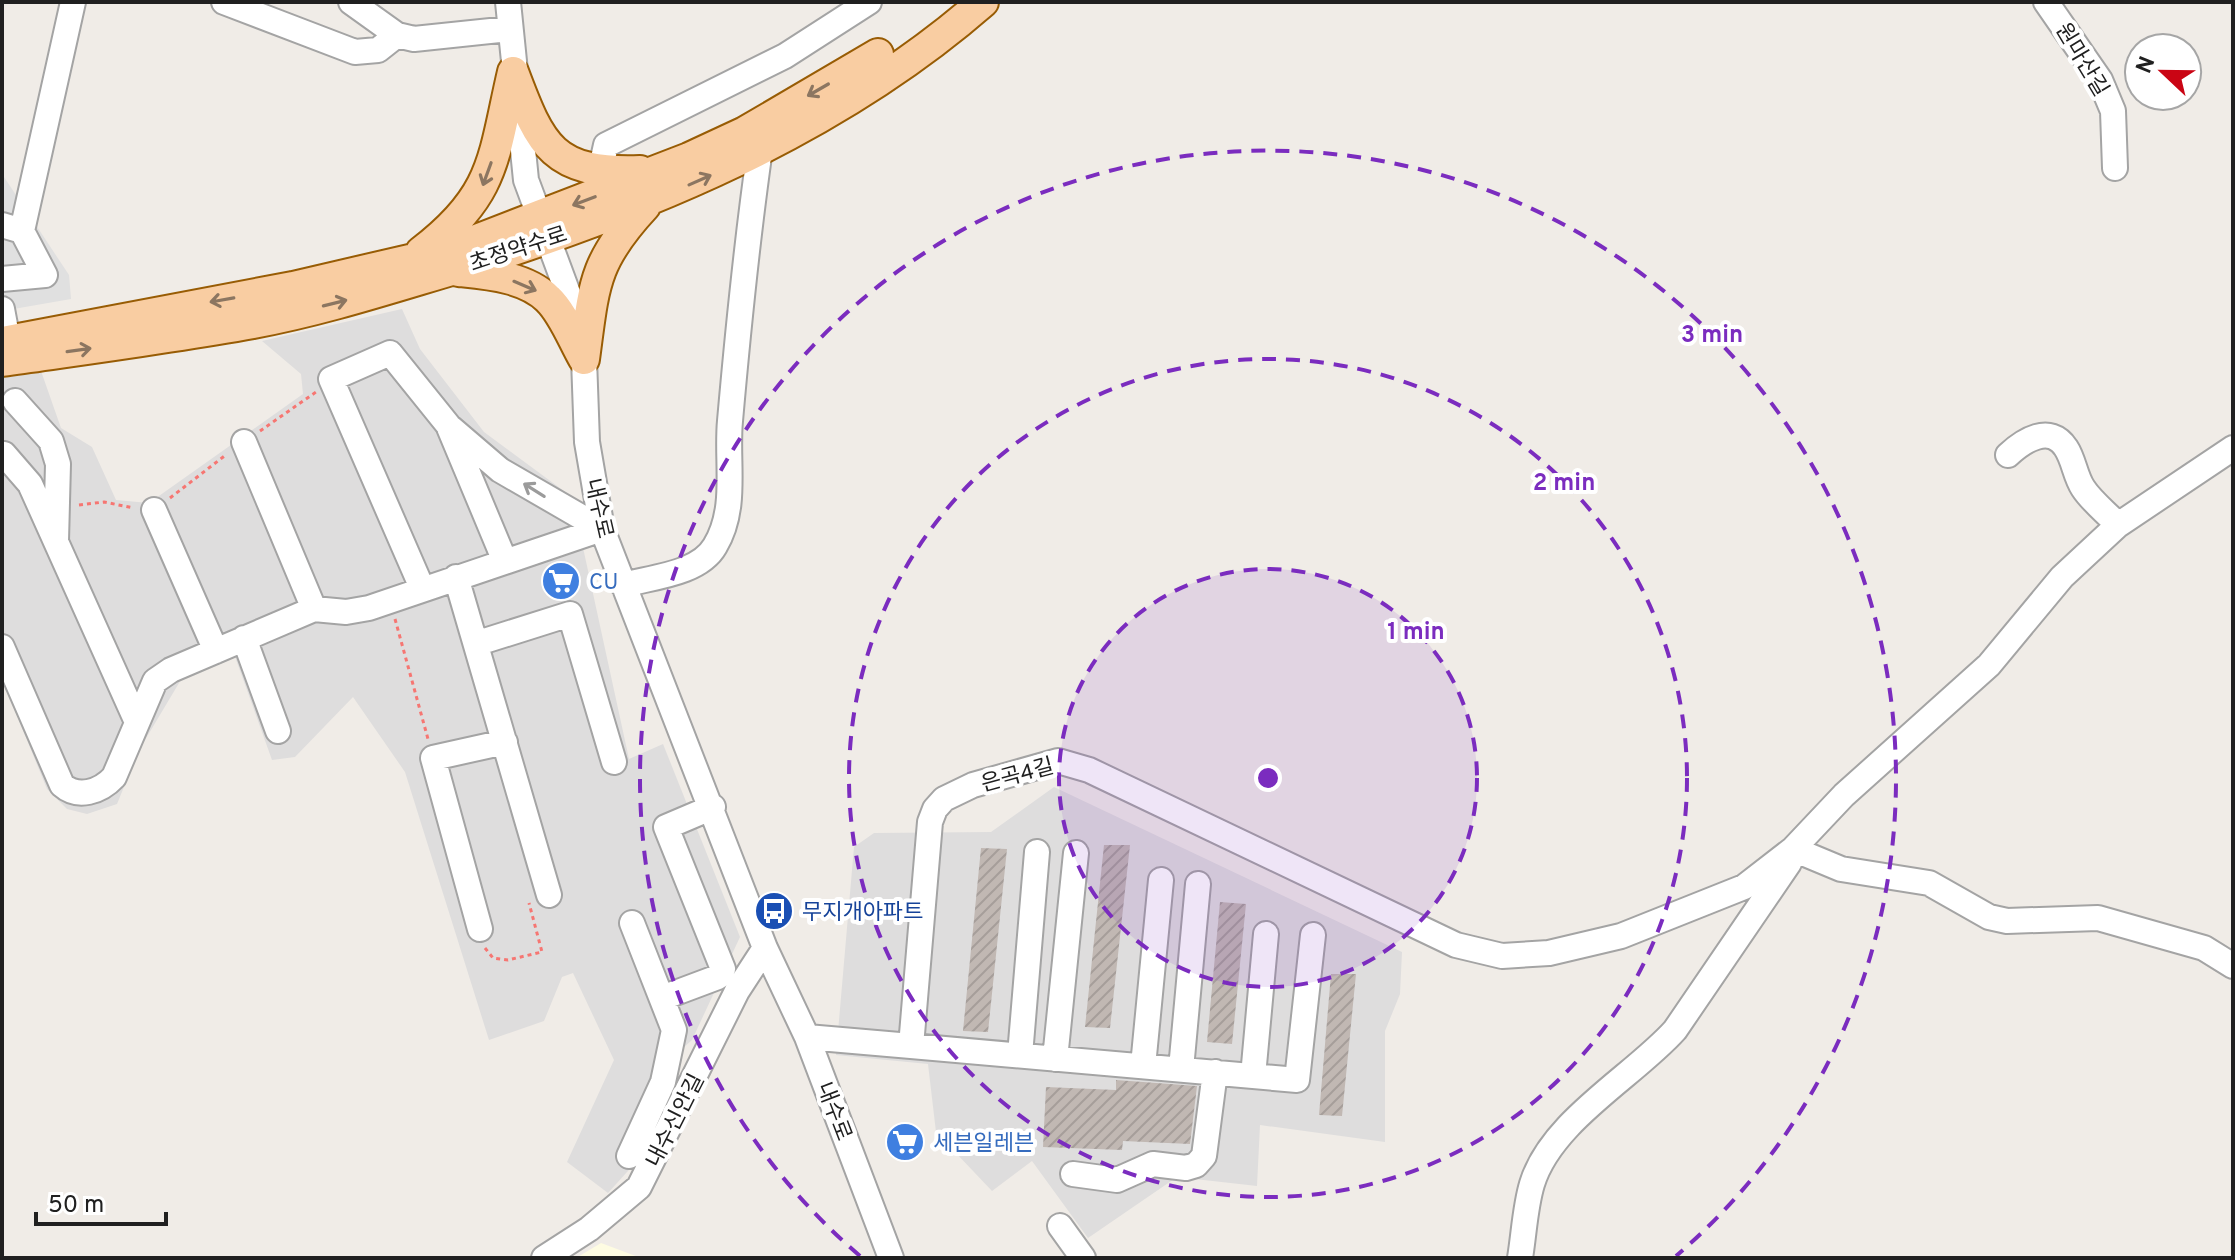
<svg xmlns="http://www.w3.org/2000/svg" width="2235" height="1260" font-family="Overpass,'Noto Sans KR',sans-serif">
<defs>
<pattern id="building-hatch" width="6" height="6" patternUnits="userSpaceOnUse" patternTransform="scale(2)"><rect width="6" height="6" fill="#c1b8b3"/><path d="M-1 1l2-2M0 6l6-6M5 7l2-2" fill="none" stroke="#a69e9a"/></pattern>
</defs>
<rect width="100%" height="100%" fill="#f0ece7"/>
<path fill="#dedddd" d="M402 309 420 349 484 432 572 497 629 759 663 744 740 937 692 1040 683 1048 676 1075 637 1161 608 1193 567 1162 614 1060 573 973 562 977 544 1021 489 1040 405 772 353 697 295 757 272 760 234 654 182 678 139 750 117 804 87 814 67 809 47 789 2 679V445L5 441 2 438V378L41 371 61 428 92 447 116 500 149 503 303 394 301 374 262 341Z
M1054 787 1402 952 1400 994 1385 1031V1142L1260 1125 1257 1186 1177 1177 1088 1238 1032 1161 992 1191 936 1132 928 1064 836 1055 854 847 874 833 991 832Z"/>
<path fill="#fefce2" d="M601 1243 641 1258H576Z"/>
<path fill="#e0e0e0" d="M2 174 69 275 71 299 2 311Z"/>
<path fill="url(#building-hatch)" d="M1104 845H1130L1110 1028 1085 1027Z
M981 848 1007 849 988 1032 963 1031Z
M1220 902 1246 904 1232 1044 1207 1042Z
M1331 974H1356L1342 1116 1319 1115Z
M1116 1080 1197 1086 1190 1144 1123 1141 1122 1150 1043 1147 1046 1087 1116 1090Z"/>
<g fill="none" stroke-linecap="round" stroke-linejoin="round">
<g stroke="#a4a4a4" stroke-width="28">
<path id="minor" d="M224 2 355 52 378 50 397 35
M351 2 397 35 414 39 510 29
M508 2 526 180 575 312 584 359 587 442 602 529 765 948 807 1037 891 1258
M2046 2 2100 80 2113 111 2115 168
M600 172 606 145 785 56 869 2
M2 225 22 231 45 275 2 279
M22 231 73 2
M2 309 8 341
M15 401 51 441 58 464 56 541
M451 428 500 470 602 529
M244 442 314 609
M4 454 30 484 137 722
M2008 455C2023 441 2050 423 2066 448 2074 460 2075 476 2083 488 2092 502 2107 513 2118 525L2233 448
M154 510 216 651
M456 577 549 895
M623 585C652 577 699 574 715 546 738 508 726 462 730 421 738 330 747 240 760 149
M422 588 331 379 390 353 448 425 504 559
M244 638 278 731
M478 643 570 614 614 762
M2 647 62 785C78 799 100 792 114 777L155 681 171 670 314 609 346 612 369 608 602 529
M1793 849 1841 869 1929 883 1989 917 2007 921 2098 918 2204 948 2233 966
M480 929 433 758 505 742
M662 998 718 977 723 969 666 827 713 807
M807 1037 911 1046 930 822 935 809 944 799 973 785 1058 761 1089 770 1456 945 1502 956 1549 953 1621 936 1744 887 1793 849 1844 795 1989 665 2062 577 2118 525
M911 1046 1297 1080 1313 935
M1020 1055 1037 852
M1055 1059 1076 853
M1143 1066 1161 880
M1181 1069 1198 884
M1253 1076 1266 934
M629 1156 663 1082 674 1030 632 923
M1073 1174 1117 1180 1153 1164 1186 1168 1196 1165 1204 1156 1215 1072
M1060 1226 1083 1258
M544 1258 589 1229 639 1187 737 991 765 948
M1520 1258C1524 1234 1525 1207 1532 1184 1551 1121 1634 1076 1675 1030L1789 863"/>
</g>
<g stroke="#985c04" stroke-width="34">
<path id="major" d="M513 72C541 147 553 174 640 171
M421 252C496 195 493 158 513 72
M459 271C488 274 526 277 548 299 563 313 573 340 584 359
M8 341 293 287 448 251 689 158 745 132 878 54
M584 359C594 285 593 262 645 206
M2 361C86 349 170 338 253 323 323 310 390 288 458 268 645 209 833 133 983 2"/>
</g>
<path stroke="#f67672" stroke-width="3" stroke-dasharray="4 4" stroke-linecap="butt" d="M260 431 316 392
M170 498 227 454
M79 505 104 502 134 508
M395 619 428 739
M485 948 493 958 508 960 542 952 529 903"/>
<use href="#minor" stroke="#fff" stroke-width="24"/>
<use href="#major" stroke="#f9cda2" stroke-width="30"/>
</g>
<defs><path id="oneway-shaft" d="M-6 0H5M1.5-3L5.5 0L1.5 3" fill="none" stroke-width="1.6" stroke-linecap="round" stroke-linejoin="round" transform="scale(2)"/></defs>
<g stroke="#8c7661">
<use href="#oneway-shaft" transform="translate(818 90) rotate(150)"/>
<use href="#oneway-shaft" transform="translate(487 174) rotate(110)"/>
<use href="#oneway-shaft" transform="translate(700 180) rotate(-24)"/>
<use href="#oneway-shaft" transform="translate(584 201) rotate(159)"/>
<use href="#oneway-shaft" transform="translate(525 286) rotate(23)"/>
<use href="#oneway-shaft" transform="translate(222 300) rotate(170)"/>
<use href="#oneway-shaft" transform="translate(335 303) rotate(-14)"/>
<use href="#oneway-shaft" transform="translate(79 350) rotate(-8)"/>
</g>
<use stroke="#9b9b9b" href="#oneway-shaft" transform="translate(534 490) rotate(-148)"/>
<circle cx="1268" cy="778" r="209" fill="#7b2cbf" fill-opacity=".12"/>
<g fill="none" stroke="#7b2cbf" stroke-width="4" stroke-dasharray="14 10">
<circle cx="1268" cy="778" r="209"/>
<circle cx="1268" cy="778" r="419"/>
<path d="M860 1256A628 628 0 1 1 1676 1256"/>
</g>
<defs>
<g id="supermarket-disc" transform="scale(2)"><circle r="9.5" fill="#3f7fe0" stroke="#fff"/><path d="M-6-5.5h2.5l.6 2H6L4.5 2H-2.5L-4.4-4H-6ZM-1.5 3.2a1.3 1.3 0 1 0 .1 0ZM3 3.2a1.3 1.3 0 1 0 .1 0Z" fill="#fff"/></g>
<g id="bus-disc" transform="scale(2)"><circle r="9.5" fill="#1a4fb4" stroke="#fff"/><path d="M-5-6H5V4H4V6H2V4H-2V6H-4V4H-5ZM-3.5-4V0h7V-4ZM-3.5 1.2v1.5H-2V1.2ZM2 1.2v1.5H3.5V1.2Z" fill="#fff"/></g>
</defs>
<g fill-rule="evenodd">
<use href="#supermarket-disc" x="561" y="581"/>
<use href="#bus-disc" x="774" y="911"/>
<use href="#supermarket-disc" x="905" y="1142"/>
</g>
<g text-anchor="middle" stroke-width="8" stroke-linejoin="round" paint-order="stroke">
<g font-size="22" fill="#202020" stroke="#fff">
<text transform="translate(2083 59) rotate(59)" y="8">원마산길</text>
<text transform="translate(518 248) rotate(-18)" y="8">초정약수로</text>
<text transform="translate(600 508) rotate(77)" y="8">내수로</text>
<text transform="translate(1017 774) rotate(-15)" y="8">은곡4길</text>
<text transform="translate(835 1111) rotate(69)" y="8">내수로</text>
<text transform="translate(674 1120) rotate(-63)" y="8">내수신안길</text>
</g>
<g font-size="22" fill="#366cbe" stroke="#fff" text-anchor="start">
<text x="589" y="589">CU</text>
<text x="933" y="1150">세븐일레븐</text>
</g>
<g font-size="22" fill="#164399" stroke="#fff" text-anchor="start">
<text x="802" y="919">무지개아파트</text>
</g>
</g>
<circle cx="1268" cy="778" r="12" fill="#7b2cbf" stroke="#fff" stroke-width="4"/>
<g font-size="24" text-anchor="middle" font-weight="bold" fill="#7b2cbf" stroke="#fff" stroke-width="8" stroke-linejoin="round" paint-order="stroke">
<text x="1712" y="342">3 min</text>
<text x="1564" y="490">2 min</text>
<text x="1416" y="639">1 min</text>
</g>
<rect width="2235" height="1260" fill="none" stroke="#202020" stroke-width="8"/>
<g transform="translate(2163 72) rotate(292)"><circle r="38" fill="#ffffff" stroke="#a6a6a6" stroke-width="2"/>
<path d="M0-6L14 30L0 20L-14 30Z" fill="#ca0514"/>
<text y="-12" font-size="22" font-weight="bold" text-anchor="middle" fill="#202020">N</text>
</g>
<path d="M36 1212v12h130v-12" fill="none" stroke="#202020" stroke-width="4"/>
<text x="48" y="1212" font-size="24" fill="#202020" stroke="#ffffff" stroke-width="6" paint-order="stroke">50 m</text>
</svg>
